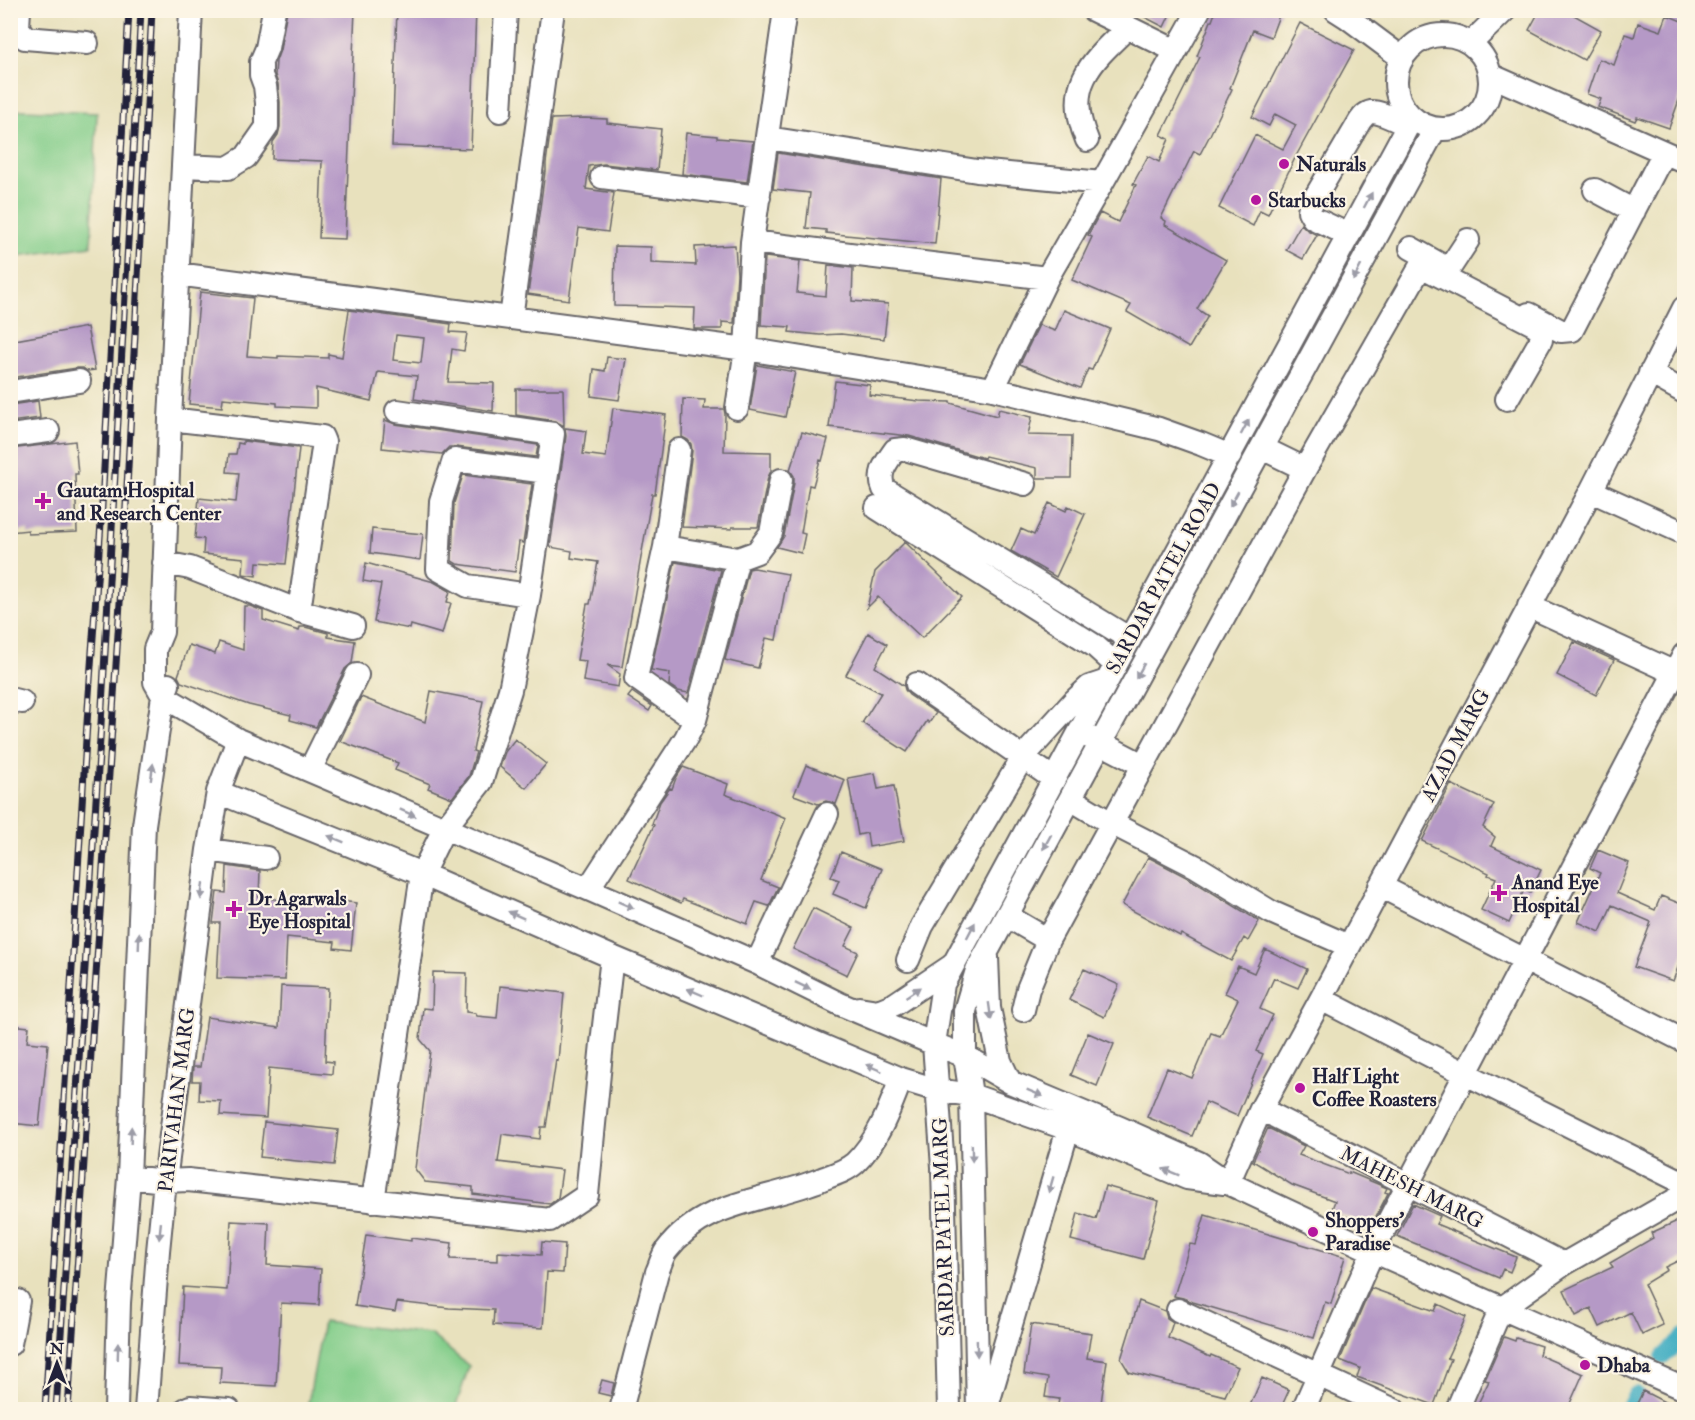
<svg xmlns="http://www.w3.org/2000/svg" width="1695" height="1420" font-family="'IM FELL Double Pica',serif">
<rect width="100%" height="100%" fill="#fcf5e5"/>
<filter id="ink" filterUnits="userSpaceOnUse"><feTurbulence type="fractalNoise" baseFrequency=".0167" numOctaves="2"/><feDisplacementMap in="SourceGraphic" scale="12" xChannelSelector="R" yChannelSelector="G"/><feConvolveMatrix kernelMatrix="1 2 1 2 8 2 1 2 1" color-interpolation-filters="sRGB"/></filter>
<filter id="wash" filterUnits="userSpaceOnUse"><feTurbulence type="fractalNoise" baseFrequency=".008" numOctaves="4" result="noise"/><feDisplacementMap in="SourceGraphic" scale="24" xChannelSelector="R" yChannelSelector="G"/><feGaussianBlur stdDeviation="1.35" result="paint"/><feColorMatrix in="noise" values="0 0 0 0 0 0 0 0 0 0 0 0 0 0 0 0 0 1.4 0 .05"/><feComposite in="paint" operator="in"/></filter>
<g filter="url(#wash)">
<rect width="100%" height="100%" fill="#e8e1bd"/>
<path fill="#83cd8a" stroke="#527862" stroke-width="1.5" d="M24 110 97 113 91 246 11 257V111Z
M323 1322 430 1334 469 1366 455 1409H307Z"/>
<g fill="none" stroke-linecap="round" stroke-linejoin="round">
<path stroke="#43aec2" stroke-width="16" d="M1663 1357 1684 1336
M1627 1410 1636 1394"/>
</g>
<g id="blocks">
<path fill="#b599c6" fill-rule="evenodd" d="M287 10H355L345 239 319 238 322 161 272 159 273 142 278 135 280 127V102L278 84 275 75 276 61 280 50Z
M397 10H476L471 149 392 146Z
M1131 10H1172L1164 27Z
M1216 10H1281L1271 37 1253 30 1230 88 1232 89 1210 135 1200 154 1194 151 1161 218 1166 221 1165 225 1226 260 1197 309 1208 316 1189 348 1127 312 1131 305 1072 280 1092 237 1088 235 1100 213 1118 222 1136 185 1133 184 1148 156 1159 162 1169 139 1161 135 1200 57 1197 56 1211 21H1212Z
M1540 10H1565L1601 30 1584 60 1529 30Z
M1667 15 1684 22V86L1669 128 1637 117 1635 121 1598 107 1601 99 1587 94 1599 59 1614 65 1625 34 1634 37 1638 23 1661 31Z
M1300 23 1354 50 1296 156 1268 214 1260 210 1253 226 1219 208 1255 135 1283 149 1296 125 1275 114 1269 126 1252 117Z
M585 118 607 119V123L661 129 657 170 604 164 589 166 586 189 614 193 608 232 579 228 569 300 528 294 545 172H546V163L552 119Z
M686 133 717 136V138L753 141 747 182 682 174Z
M778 153 941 179 935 244 826 233V230L806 228 810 193 773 189Z
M1301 224 1307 230 1317 235 1303 259 1286 250Z
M735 245 737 274 734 323 722 322V329H694L695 308 614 306 615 246 651 247V263L696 265 695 247Z
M765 257 800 261 797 293 826 296 828 265 853 268 852 301 888 304 884 339 841 334 820 335 789 332 790 327 761 325Z
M200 292 253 298 247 356 278 358V356L328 358V354L342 357 349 310 451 324 450 332 467 333 464 351 452 349 448 382 494 383 493 411 414 399 417 376 378 372 371 401 316 388V408L277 406V403L223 398 222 407 189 404ZM396 335 424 338 421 363 393 360Z
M1064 310 1110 329 1092 370 1088 369 1080 388 1020 364 1039 325 1055 331Z
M87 327 95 370 87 371 83 368H77L10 378V341Z
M607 357 626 359 619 400 591 396 594 369 605 371Z
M757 365 795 372 785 417 750 410Z
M835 381 870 385 869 395 919 401 950 402V403L997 416 999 409 1032 417 1028 435 1072 436 1071 478H1037V468L985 456 984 458 909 436 829 427Z
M516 389H563L564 426 555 421 516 415Z
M683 399 705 400 704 409H724L725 414 724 451 771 452V471L768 477 758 527H732V529L682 527 692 451 691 444 688 440 682 437Z
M38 401 40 418 10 422V405Z
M613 408 666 415 655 494H652L622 667 607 665 620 674 618 687 583 681 586 661 577 660 587 604H590L598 562 571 558 572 551 550 547 566 436 565 428 586 431 583 454 606 457Z
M385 420 395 424 538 445 536 457 456 447H449L442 454 382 448Z
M802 432 828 439 822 461 820 460 813 486 809 485 801 533 805 534 801 553 777 547 784 536 794 483V476L790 470Z
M75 441 78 474H75L77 532 28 534V530L10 532V449Z
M243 441 299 448 286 564 257 562 256 576 243 574 244 558 203 554 204 539 195 538 199 498 236 502 239 473 227 472 229 454H236L238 443 243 444Z
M463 475 532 484 523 543 519 542 515 572 457 564 452 561 454 503Z
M1049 503 1066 511 1068 506 1085 514 1056 577 1011 551 1021 529 1034 535Z
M372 529 423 534 420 560 370 553Z
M905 542 962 597 922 638 878 597 867 608 875 572Z
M675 562 721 570 688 693 678 691 669 685 670 673 651 670Z
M366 563 434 582 450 591 447 602 451 603 442 634 411 625 410 629 374 622 381 584 363 581Z
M754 568 788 574 776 640 766 638 758 668 725 660 749 569Z
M244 606H250L263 611V620L299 631 300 627H305L328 633V637L355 641 352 663 345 669 316 727 290 720 291 715 249 705 181 682 178 676 189 645 215 654 219 642 243 650Z
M868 633 887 644 875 667 904 686 905 690 909 695 936 713 929 723 927 721 907 752 862 723 881 693 846 675Z
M1574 642 1614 660 1596 695 1557 675Z
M431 691 483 701 473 751 476 752 469 776 452 798 428 788 430 784 395 770 398 763 340 741 361 697 425 722Z
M632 692 652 706 649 711 628 697Z
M515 739 546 764 526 788 500 767 505 752Z
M806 765 845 780 836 804 826 801 818 804 794 795Z
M683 767 728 784 725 794 786 818 761 880 778 887 769 906 756 902 747 924 683 899 681 903 629 879 654 825 652 824 660 802 670 788 672 789 676 778Z
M875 773 878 789 894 786 904 841 869 847 867 833 858 835 848 778Z
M1451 784 1494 804 1483 827 1495 837 1491 846 1541 870 1530 893 1524 890 1509 923 1481 910 1496 878 1488 875 1489 873 1422 841Z
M1598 850 1629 863 1617 893 1655 910 1661 896 1684 905V951L1673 981 1634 967 1651 922 1612 905 1600 932 1578 922 1600 873 1590 868Z
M841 852 882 869 866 908 833 894 839 880 831 877Z
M1148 857 1190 879 1259 921 1248 941 1244 938 1231 961 1181 934 1180 936 1122 905Z
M227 866 260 871 259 897 298 902 299 896 356 903 351 950 334 948 335 942 287 937 285 980 217 978 220 923H213L217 892 226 893Z
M813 908 854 928 845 946 858 952 847 975 793 949Z
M1265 949 1307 969 1298 988 1274 978 1260 1009 1273 1015 1256 1051 1263 1054 1237 1116 1206 1102 1192 1136 1147 1117 1167 1068 1192 1078 1211 1033 1220 1036 1238 999 1225 993 1238 966 1254 973Z
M1084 969 1119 985 1104 1017 1069 1000Z
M433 972 467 973 466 1012 475 1013 477 1016 497 1018 500 986 564 993 558 1061 556 1060 546 1127H541L540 1139 502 1134 498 1162 562 1170 558 1198 550 1204 473 1194V1187L425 1182 415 1169 430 1051 420 1039 423 1008 432 1009Z
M281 986 328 988 325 1061 333 1062 332 1074 269 1068 266 1118 220 1115 221 1101 199 1100 200 1081H192L193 1067H200L207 1017 279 1028Z
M10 1025 29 1027 27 1042 48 1044 39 1126 10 1123Z
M1088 1033 1114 1044 1097 1086 1071 1075Z
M264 1122 338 1130 334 1165 260 1157Z
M1268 1128 1304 1146 1299 1155 1349 1174V1172L1387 1188 1385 1192 1388 1193 1371 1226 1331 1211 1335 1201 1292 1185 1253 1161Z
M1105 1186 1159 1201 1143 1259 1071 1240 1078 1213 1096 1219Z
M1413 1204 1440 1216 1436 1224 1516 1257 1510 1272 1503 1269 1499 1278 1397 1236Z
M1205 1215 1345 1257 1331 1304 1325 1302 1314 1338 1193 1302 1183 1298 1174 1296 1190 1244 1196 1245Z
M1684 1218V1258L1665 1267 1667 1270 1644 1284 1663 1325 1642 1335 1631 1312 1600 1327 1591 1308 1576 1316 1564 1290 1613 1267 1610 1263 1653 1238 1651 1233Z
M231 1221 269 1223 267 1265 321 1269 319 1305 281 1303 276 1386 220 1383 221 1367 179 1365 183 1287 227 1290Z
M366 1235 411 1241V1238L452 1243 450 1259 498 1261V1252L541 1255 542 1242 565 1244 563 1273 547 1272 543 1328 493 1325 494 1310 449 1308 397 1302 395 1312 355 1306Z
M1371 1288 1435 1311 1438 1304 1466 1317 1447 1358 1451 1359 1434 1405 1357 1377 1360 1368 1340 1360Z
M1139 1301 1165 1311 1167 1318 1173 1322 1168 1338 1210 1357 1211 1355 1238 1367 1225 1396 1129 1372 1121 1359Z
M1031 1324 1091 1333 1087 1358 1107 1361 1100 1410H1057L1059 1399 1045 1397 1048 1378 1024 1374Z
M1504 1337 1515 1341 1516 1338 1541 1346 1539 1355 1583 1374 1567 1410H1475L1489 1381 1485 1380Z
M1262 1378 1289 1390 1280 1410H1248Z
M602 1380 614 1383 611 1396 598 1393Z
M1643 1391 1680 1410H1634Z"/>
</g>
</g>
<g filter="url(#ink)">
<use href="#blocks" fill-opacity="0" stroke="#676568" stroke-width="1.5"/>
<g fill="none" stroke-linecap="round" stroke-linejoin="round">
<g stroke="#676568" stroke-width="26">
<path id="minor" d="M19 10 18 27 25 38 87 43
M191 10 170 419 162 632 155 649V682L163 696 238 740 588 889 757 963 840 1004 934 1044 965 1056 1010 1082 1120 1128 1199 1163 1228 1183 1373 1251 1684 1389
M1093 10 1176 51
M1336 10 1347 17 1402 58
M1396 82a47 47 0 1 1 94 0a47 47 0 1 1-94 0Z
M1471 43 1505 10
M1490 75 1684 161
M500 111 506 10
M768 138 977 171 1102 183
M1087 140C1064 86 1090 63 1128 27
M183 166 228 168 246 157 267 127V103L265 86 261 75V62L267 48 274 10
M602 177 759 197
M1595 190 1634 211
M1349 235 1313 218 1309 211 1310 206 1360 121C1363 117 1366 113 1371 112 1380 111 1399 122 1408 125
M752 242 1047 278
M1411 248 1443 266
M1449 269 1468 240
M177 274 746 349 993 389 1159 429 1201 444 1230 456
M1529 314 1561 331 1572 330 1660 160
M511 318 553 10
M1650 373 1684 392
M993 389 1047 278 1102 183 1199 10
M10 392 79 381
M737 408 746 349 752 242 785 10
M170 419 322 437 324 442 299 611
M10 436 48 431
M1262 448 1305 469
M679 450 665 547 636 678 695 720
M1025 484 905 449 895 450C886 463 877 473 884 489L1130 639
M1591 491 1684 533
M877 508 1095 646 1116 665
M738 559 757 552 771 533 781 480
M164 563 190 568 299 611 353 626
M529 595 468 586 438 569 441 501 454 460 547 472
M1529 606 1684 677
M917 684 1054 779
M10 699 22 702
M1089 737 1143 765
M310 770 357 675
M218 792 422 874 612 957 901 1079 937 1090 971 1095 1068 1129 1187 1178 1224 1183
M1071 799 1111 823 1197 867 1271 912 1349 946
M208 850 266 858
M1380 886 1684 1041
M588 889 686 738 695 720 738 559 665 547
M1007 916 1048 940
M987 957 989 1008 1000 1061 1010 1082
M908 960 922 926 1023 757 1075 700 1089 687 1107 681
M757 963 827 814
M1321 999 1466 1074 1684 1183
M859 1008 878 1011 895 1004 953 965
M1023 1010 1028 989 1048 940 1305 469 1421 266 1535 325 1541 330V340L1507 399
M1261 1109 1564 1264
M129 1177 165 1181 188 1180 550 1220 587 1195 602 1043 612 957
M1228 1183 1261 1109 1321 999 1591 491 1684 308
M373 1201 422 874 444 829 481 782 510 690 529 595 553 434 397 411
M1178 1310 1394 1410
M10 1344 18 1301
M116 1410 119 1303 129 1177 144 825 163 696 168 685
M146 1410 158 1251 165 1181 208 850 218 792 238 740
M185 1410 190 1407 229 1410
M621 1410 657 1272C660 1266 662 1257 666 1251 705 1199 767 1202 822 1179 833 1175 846 1171 855 1163 878 1141 890 1108 901 1079
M949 1410 943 1167 934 1044 943 984 1412 118
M978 1410 971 1095 965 1056V1011L977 970 1435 129
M986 1410 1068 1129
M1303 1410 1373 1251 1684 655
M1457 1410 1501 1309 1564 1264 1684 1195"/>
</g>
<use href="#minor" stroke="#fff" stroke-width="22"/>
<g stroke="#22223b" stroke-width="7">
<path id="rail" d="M45 1410 87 723 101 523 129 10
M56 1410 101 724 141 10
M68 1410 125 525 152 10"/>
</g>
<use href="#rail" stroke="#fcf5e5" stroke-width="4.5" stroke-dasharray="14" stroke-linecap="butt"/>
</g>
<defs><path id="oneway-solid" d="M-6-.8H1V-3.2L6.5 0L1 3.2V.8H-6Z" transform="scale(1.5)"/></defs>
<g fill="#9c9ca7">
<use href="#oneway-solid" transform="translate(1368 200) rotate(-62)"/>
<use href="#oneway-solid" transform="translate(1357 273) rotate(118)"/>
<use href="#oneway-solid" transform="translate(1245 427) rotate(-62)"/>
<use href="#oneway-solid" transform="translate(1234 499) rotate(119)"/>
<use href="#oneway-solid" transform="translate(1140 671) rotate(119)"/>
<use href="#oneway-solid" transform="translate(152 772) rotate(-82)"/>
<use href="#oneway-solid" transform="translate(408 813) rotate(24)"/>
<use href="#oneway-solid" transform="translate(336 839) rotate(-158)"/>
<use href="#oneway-solid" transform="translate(1047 842) rotate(119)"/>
<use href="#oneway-solid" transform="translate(202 891) rotate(97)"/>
<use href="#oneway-solid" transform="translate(626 905) rotate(24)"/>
<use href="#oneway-solid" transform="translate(516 915) rotate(-156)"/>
<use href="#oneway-solid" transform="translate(971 930) rotate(-62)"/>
<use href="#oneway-solid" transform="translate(139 941) rotate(-88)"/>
<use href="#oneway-solid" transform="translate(803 986) rotate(26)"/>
<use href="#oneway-solid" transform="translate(695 992) rotate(-157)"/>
<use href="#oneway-solid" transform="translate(913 992) rotate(-34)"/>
<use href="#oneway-solid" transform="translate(990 1011) rotate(82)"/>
<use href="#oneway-solid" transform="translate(874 1068) rotate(-157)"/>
<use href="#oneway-solid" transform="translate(1035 1093) rotate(22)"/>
<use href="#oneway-solid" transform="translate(131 1135) rotate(-88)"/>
<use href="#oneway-solid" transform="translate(972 1153) rotate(89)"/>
<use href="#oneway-solid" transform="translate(1171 1172) rotate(-158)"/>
<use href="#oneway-solid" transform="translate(1051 1185) rotate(106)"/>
<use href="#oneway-solid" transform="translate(160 1231) rotate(96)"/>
<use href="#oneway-solid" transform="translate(977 1348) rotate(89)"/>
<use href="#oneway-solid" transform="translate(118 1351) rotate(-88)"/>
</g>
</g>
<g fill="#b5179e" stroke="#fcf5e5" stroke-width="2">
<circle cx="1284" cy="164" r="6"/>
<circle cx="1256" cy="200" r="6"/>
<path d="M40 492h6v6h6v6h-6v6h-6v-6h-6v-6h6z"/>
<path d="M1496 884h6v6h6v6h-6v6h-6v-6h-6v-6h6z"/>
<path d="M231 900h6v6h6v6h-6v6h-6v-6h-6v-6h6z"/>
<circle cx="1300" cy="1088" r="6"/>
<circle cx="1313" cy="1232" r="6"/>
<circle cx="1585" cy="1365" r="6"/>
</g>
<g text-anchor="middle" stroke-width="4.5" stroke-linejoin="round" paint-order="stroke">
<g font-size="20" font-weight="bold" fill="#22223b" stroke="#fcf5e5" text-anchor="start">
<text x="1296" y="171">Naturals</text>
<text x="1268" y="207">Starbucks</text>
<text x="57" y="497">Gautam Hospital<tspan x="57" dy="23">and Research Center</tspan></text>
<text x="1512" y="889">Anand Eye<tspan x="1512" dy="23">Hospital</tspan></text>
<text x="248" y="905">Dr Agarwals<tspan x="248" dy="23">Eye Hospital</tspan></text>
<text x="1312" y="1083">Half Light<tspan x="1312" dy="23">Coffee Roasters</tspan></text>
<text x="1325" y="1227">Shoppers'<tspan x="1325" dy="23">Paradise</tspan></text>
<text x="1597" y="1372">Dhaba</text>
</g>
<g font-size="20" fill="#22223b" stroke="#fcf5e5">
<text transform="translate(1163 578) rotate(-61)" y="7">SARDAR PATEL ROAD</text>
<text transform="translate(1455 745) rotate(-62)" y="7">AZAD MARG</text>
<text transform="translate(176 1100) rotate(-83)" y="7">PARIVAHAN MARG</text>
<text transform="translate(1412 1187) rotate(27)" y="7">MAHESH MARG</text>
<text transform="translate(943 1227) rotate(-92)" y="7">SARDAR PATEL MARG</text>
</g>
</g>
<rect width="1695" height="1420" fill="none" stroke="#fcf5e5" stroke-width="36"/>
<g transform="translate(57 1363)" stroke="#fcf5e5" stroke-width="4.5" paint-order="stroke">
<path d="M0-4.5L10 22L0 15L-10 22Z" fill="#22223b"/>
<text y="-9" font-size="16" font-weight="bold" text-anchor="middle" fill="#22223b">N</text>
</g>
</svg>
